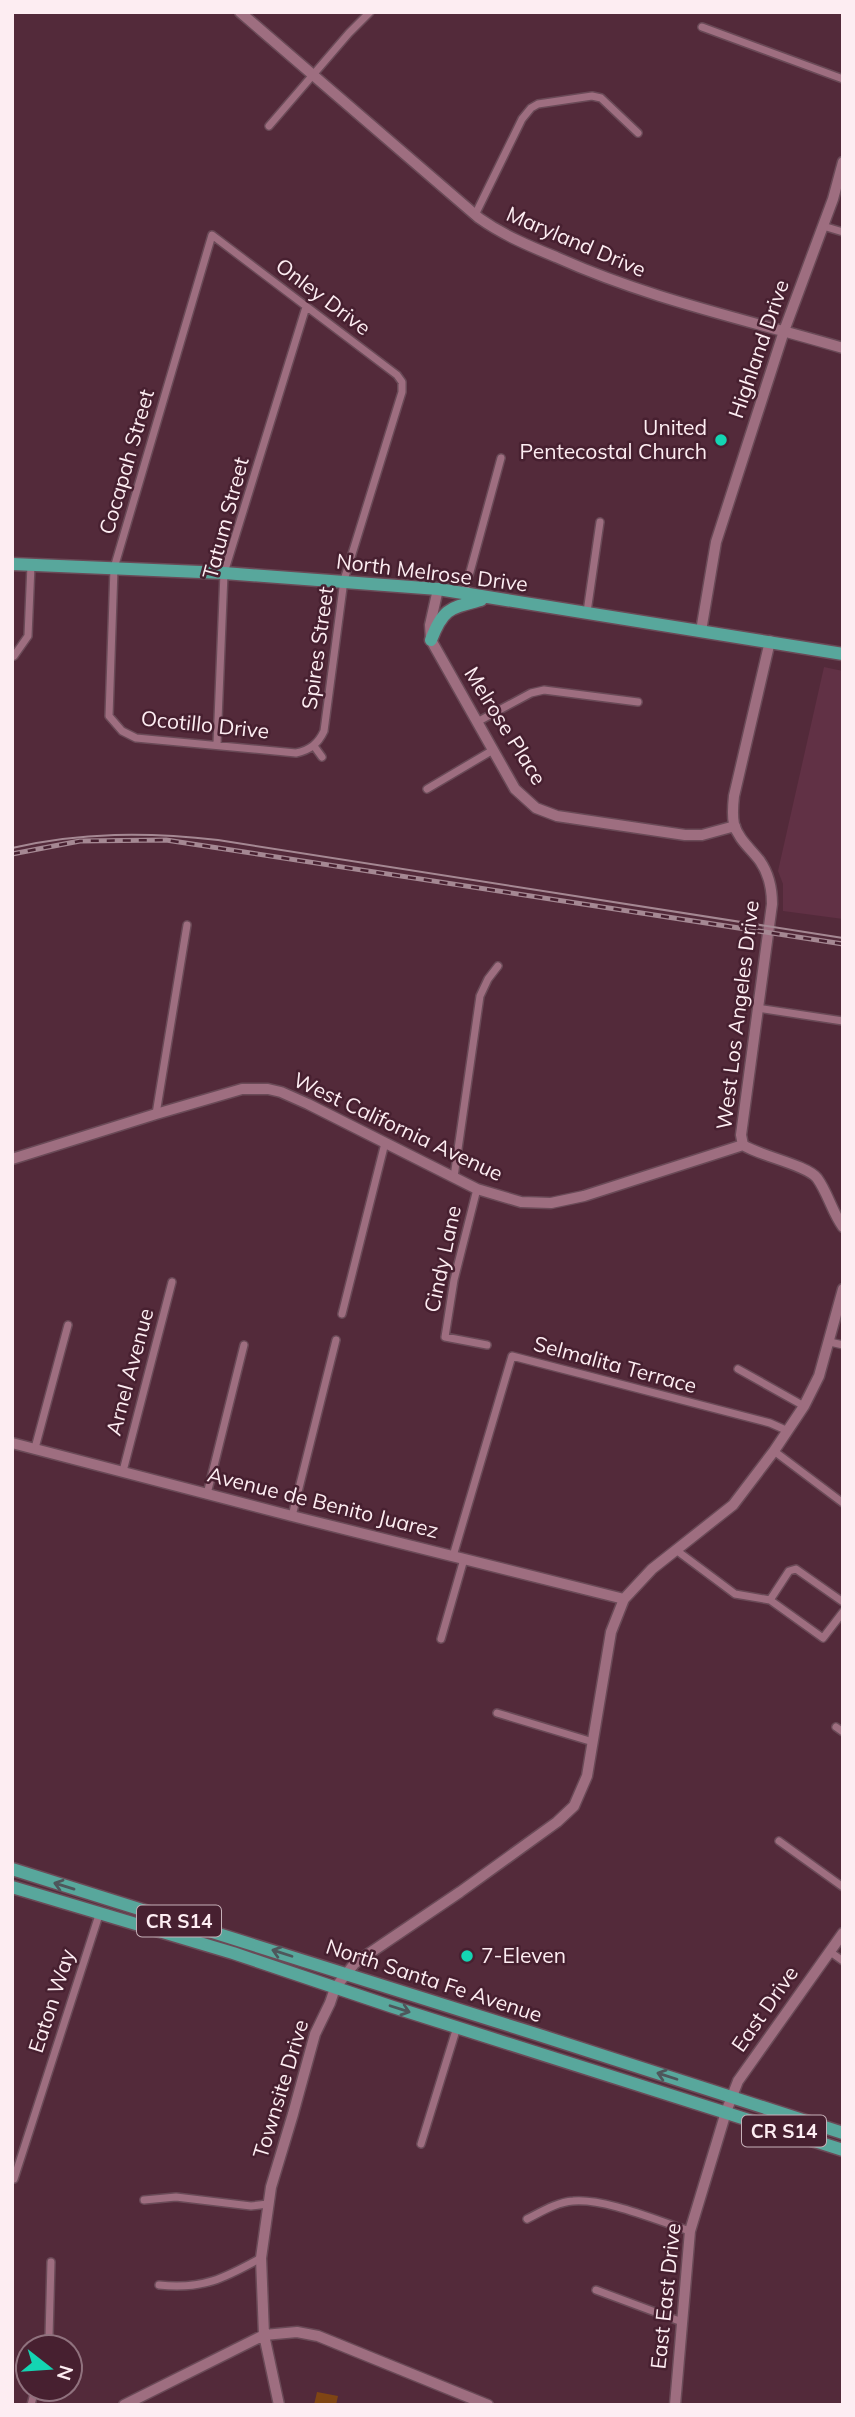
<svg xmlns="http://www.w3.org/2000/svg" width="855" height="2417" font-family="Mulish,sans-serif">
<rect width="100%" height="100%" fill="#532a3a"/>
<path fill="#613145" d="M824 667 843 671V919L783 911V884L778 871Z"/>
<path fill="#7f4514" d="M317 2392 338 2396 336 2405H314Z"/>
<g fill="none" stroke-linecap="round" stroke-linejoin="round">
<g stroke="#6a4a57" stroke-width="10">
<path id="street" d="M702 27 843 79
M269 126 349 33 370 12
M475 215 522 119 531 108 538 104 592 96 601 98 638 133
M823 226 843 232
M212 235 397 375 402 382V392L344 580 324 731C318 744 310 750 296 753L136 738 122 731 109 716 114 568Z
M464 594 501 458
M587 612 600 522
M14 656 28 636 31 565
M477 722 531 693 544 690 638 702
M217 744 224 573 306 307
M314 746 322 757
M427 789 493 750
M757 1008 843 1021
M156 1114 187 925
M454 1177 480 996 488 979 498 966
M477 1189 454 1280 445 1337 487 1345
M342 1314 385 1143
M830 1342 843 1345
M738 1369 804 1406
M35 1448 68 1325
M774 1451 843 1503
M123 1471 172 1282
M207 1494 244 1345
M292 1516 336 1340
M676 1550 735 1594 770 1600
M453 1556 512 1356 770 1423 788 1431
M843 1602 796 1569 789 1571 770 1600 823 1638 843 1612
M441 1639 464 1559
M497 1713 593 1742
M836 1727 843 1732
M779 1841 843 1887
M829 1951 843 1961
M421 2144 457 2027
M14 2179 99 1915
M144 2200 176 2197 251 2206 268 2204
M527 2219C541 2212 557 2202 573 2201 605 2198 658 2221 690 2231
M159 2285C202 2290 225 2278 261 2258
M596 2290 682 2322
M46 2347 49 2337 51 2262
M31 2405 35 2389"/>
</g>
<g stroke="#6a4a57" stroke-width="13">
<path id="secondary" d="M240 12 479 218C503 235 529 246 556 257 649 299 745 319 843 348
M438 589 430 625 431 640 515 789 536 808 557 816 685 835H702L735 826
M701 631 716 542 784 331 833 199 843 162
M770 641 734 796C733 805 732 815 734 824 738 839 751 849 760 861 769 874 772 889 772 904L741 1135 743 1145C760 1156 807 1165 817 1178 828 1193 832 1212 843 1227
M12 1159 156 1114 242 1089H268L281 1092 308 1104 477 1189 521 1202 551 1203 584 1196 743 1145
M12 1443 292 1516 624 1599
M124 2405 264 2335 297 2332 318 2336 488 2405
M279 2405 264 2335 261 2258 271 2187 293 2114 315 2034 330 2003 335 1988 355 1963 460 1892 557 1822 574 1806 587 1776 611 1632 624 1599 652 1569 733 1505 774 1451 804 1406 819 1376 843 1289
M675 2405 690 2231 726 2112 738 2081 843 1933"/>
</g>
<g stroke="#6a4a57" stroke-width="15">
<path id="primary" d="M12 564 224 573 438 589 843 654
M431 640C443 608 450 608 481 600
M12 1869 536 2034 843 2133
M12 1887 233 1953 393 2007 843 2150"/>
</g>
<use href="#street" stroke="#9e6e80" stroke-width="7"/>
<use href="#secondary" stroke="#9e6e80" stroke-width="10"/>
<use href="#primary" stroke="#58a79c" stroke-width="12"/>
<path stroke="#a58893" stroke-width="2" d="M12 848C81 832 148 832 218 840L843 938"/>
<g stroke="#a58893" stroke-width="5">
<path id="rail" d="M12 854 80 841 166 840 843 944"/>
</g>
<use href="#rail" stroke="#472030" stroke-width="2.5" stroke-dasharray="8" stroke-linecap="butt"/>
</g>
<defs><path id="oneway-shaft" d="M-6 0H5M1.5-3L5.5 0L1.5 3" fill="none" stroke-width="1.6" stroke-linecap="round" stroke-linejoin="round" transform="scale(1.75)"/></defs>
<g stroke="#4e565b">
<use href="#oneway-shaft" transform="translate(64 1886) rotate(-163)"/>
<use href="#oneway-shaft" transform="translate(282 1953) rotate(-162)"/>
<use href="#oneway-shaft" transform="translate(400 2009) rotate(18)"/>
<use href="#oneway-shaft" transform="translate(667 2076) rotate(-162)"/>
</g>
<g fill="#14d5b3" stroke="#472030" stroke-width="2.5">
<circle cx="721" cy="440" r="7"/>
<circle cx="467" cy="1956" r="7"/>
</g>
<g text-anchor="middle" stroke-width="5" stroke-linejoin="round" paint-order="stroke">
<g fill="#472030" stroke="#c6b0b8" stroke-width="2">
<rect x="137" y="1905.5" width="84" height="31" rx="5"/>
<rect x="742" y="2115.5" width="84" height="31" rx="5"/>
</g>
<g font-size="19" font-weight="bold" fill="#fdedf2">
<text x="179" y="1928">CR S14</text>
<text x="784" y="2138">CR S14</text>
</g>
<g font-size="21" fill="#fdedf2" stroke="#472030">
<text transform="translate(576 242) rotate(23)" y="7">Maryland Drive</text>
<text transform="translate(323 297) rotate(37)" y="7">Onley Drive</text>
<text transform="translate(759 349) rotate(-71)" y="7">Highland Drive</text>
<text transform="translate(127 462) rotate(-74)" y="7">Cocapah Street</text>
<text transform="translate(226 518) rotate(-75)" y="7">Tatum Street</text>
<text transform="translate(432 573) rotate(7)" y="7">North Melrose Drive</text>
<text transform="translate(318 648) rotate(-82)" y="7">Spires Street</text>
<text transform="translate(205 725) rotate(6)" y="7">Ocotillo Drive</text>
<text transform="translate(505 726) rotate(58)" y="7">Melrose Place</text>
<text transform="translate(738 1015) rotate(-83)" y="7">West Los Angeles Drive</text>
<text transform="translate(398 1127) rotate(25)" y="7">West California Avenue</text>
<text transform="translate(443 1259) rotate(-78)" y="7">Cindy Lane</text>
<text transform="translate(615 1365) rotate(15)" y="7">Selmalita Terrace</text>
<text transform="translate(130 1372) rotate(-75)" y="7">Arnel Avenue</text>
<text transform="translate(323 1503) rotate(14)" y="7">Avenue de Benito Juarez</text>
<text transform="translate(434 1981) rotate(18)" y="7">North Santa Fe Avenue</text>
<text transform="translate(52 2001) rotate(-72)" y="7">Eaton Way</text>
<text transform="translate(765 2009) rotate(-55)" y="7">East Drive</text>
<text transform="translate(281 2089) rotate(-73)" y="7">Townsite Drive</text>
<text transform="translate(666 2296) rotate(-84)" y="7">East East Drive</text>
</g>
<g font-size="21" fill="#fdedf2" stroke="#472030" text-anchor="end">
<text x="707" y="435">United<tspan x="707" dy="24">Pentecostal Church</tspan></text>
<text x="481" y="1963" text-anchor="start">7-Eleven</text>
</g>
</g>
<rect width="855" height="2417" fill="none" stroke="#fdedf2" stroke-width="28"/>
<g transform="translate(49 2368) rotate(107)"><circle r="33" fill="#472030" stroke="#90727e" stroke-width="2"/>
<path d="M0-5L12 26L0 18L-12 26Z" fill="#14d5b3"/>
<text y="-10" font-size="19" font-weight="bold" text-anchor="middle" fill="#fdedf2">N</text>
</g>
</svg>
